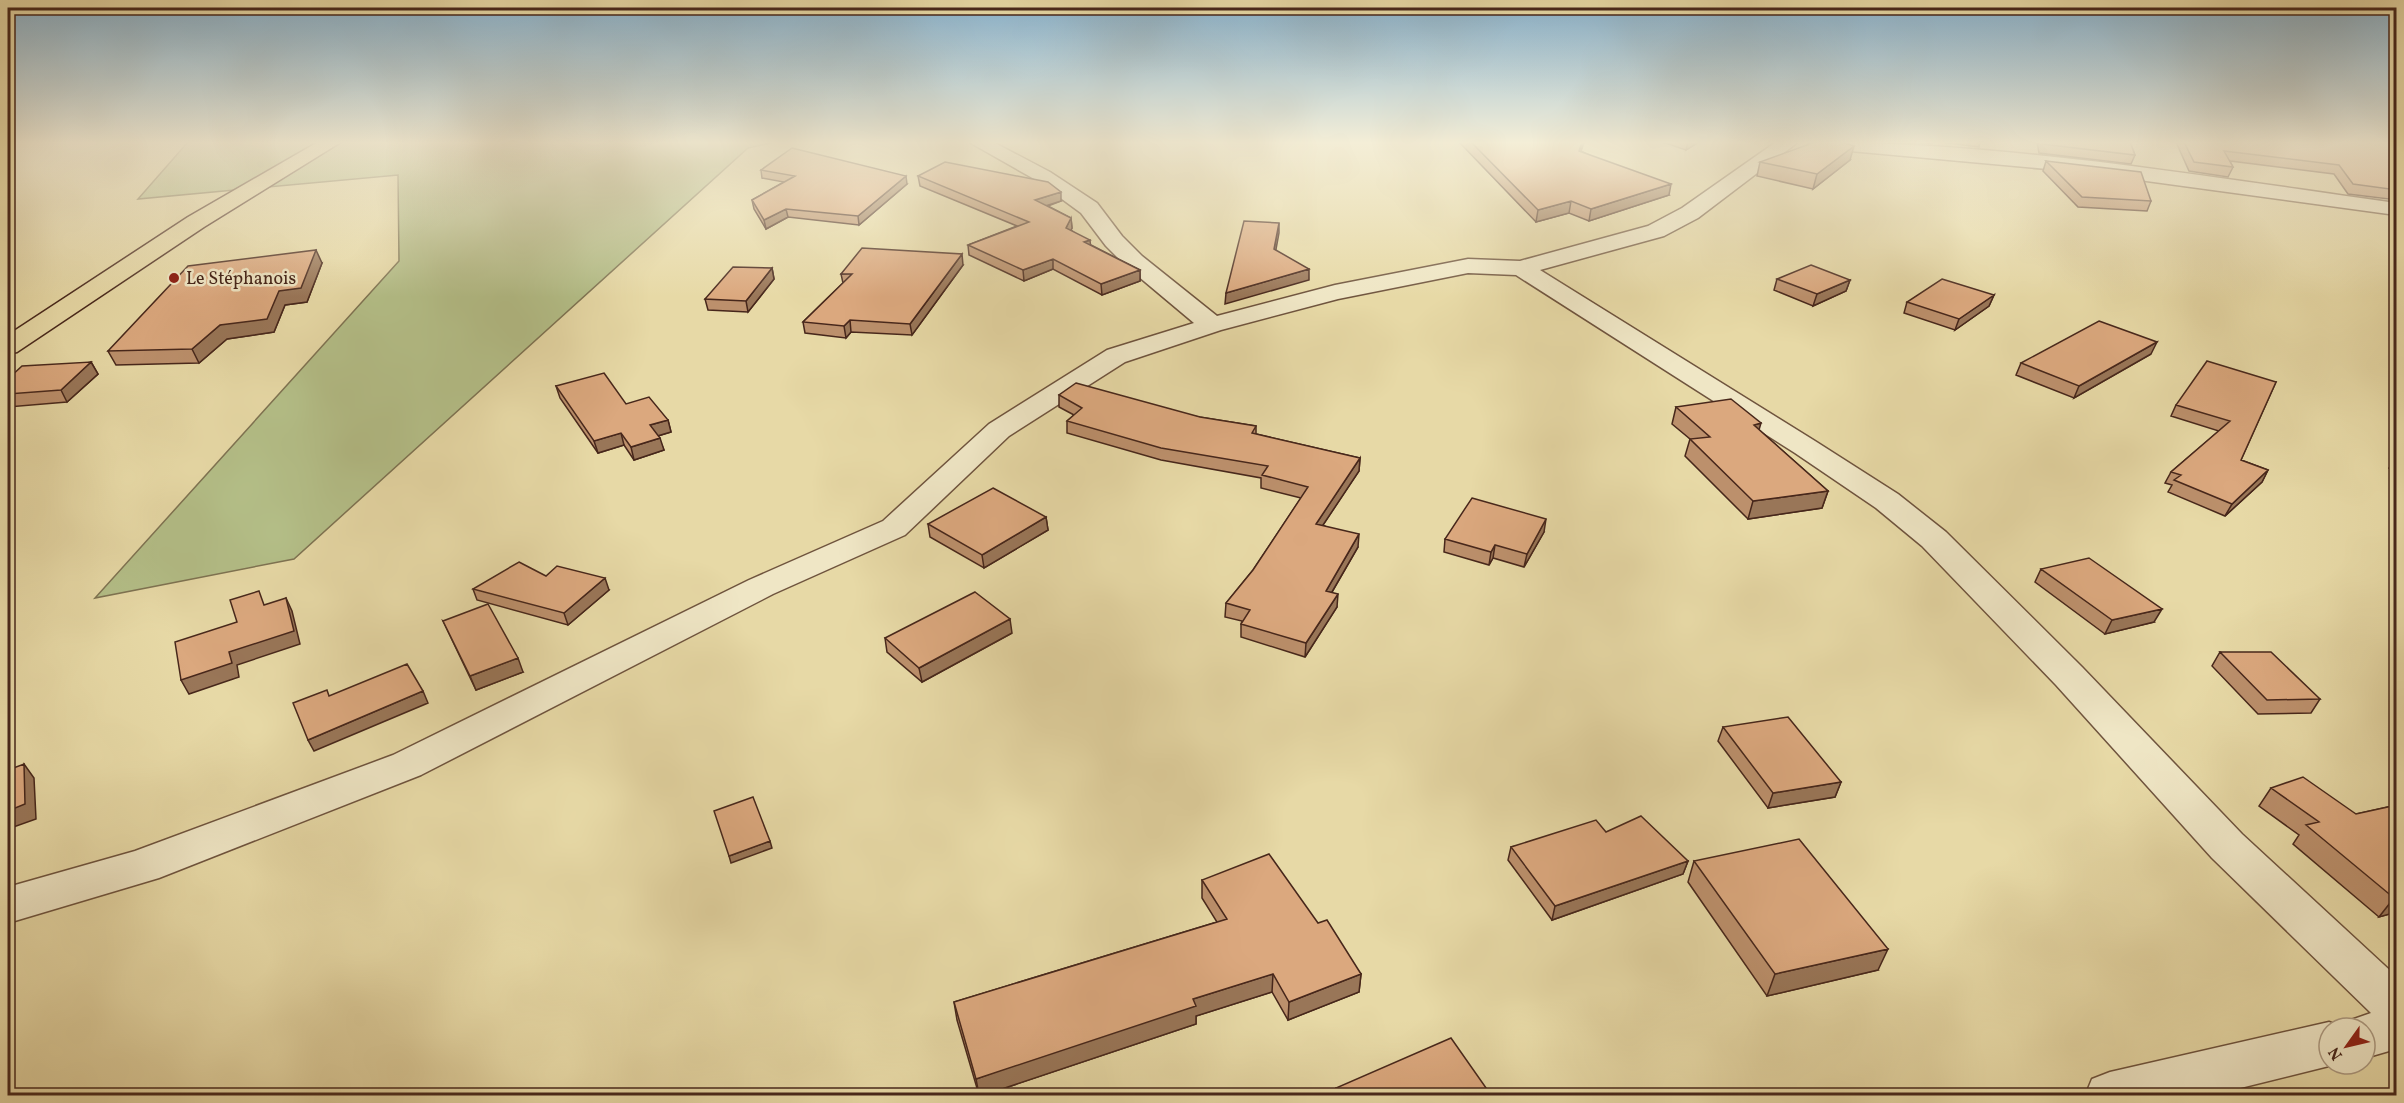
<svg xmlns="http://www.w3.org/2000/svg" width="2404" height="1103" font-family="Vollkorn,serif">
<rect width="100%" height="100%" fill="#e7d9a6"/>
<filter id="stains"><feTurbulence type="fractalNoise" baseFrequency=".00333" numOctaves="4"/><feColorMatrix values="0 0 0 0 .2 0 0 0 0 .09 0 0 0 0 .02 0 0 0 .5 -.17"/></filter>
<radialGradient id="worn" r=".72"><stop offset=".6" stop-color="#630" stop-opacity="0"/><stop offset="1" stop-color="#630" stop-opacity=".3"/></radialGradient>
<path fill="#b4bf88" stroke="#7e7352" stroke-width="1.5" d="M188 142H775L748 148 294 559 95 598 399 261 398 175 138 199Z"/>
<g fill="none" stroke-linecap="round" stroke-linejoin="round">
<g stroke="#6f543e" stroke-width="3">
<path id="minor" d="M969 142H993L1050 172 1097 203 1122 236 1142 256 1217 316 1335 285 1468 259 1520 261 1648 226 1682 208 1776 142H1798L1698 218 1664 236 1540 270 1815 441 1898 494 1946 532 2082 667 2242 834 2396 976V1049L2365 1058V1028H2329V1064H2334L2329 1066 2208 1096H2085L2092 1079 2110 1072 2329 1022 2344 1028 2348 1021 2371 1013 2212 858 2056 685 1922 546 1876 508 1795 453 1516 275 1468 273 1338 299 1221 330 1125 362 1009 436 905 535 773 594 421 775 159 878 8 923V887L135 851 393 755 749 580 883 521 989 424 1107 350 1194 323 1126 266 1106 246 1081 213 1036 180Z
M1808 142C2005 142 2201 176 2396 203V215L2080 172 1817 148Z"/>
</g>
<g stroke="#47271b" stroke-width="3">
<path id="primary" d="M318 142H341L204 227 17 352 8 354V335L188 217Z"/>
</g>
<use href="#minor" fill="#efe6c5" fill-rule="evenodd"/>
<use href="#primary" fill="#e7d9a6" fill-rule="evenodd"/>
</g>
<path fill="#bc906c" stroke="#47271b" stroke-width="1.5" d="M1459 142H1584L1581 151 1669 195 1589 221 1569 213 1536 222Z
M1662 142H1699L1686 150Z
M1901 142H1932V144Z
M1940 142H1980L1979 147Z
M2037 142H2130L2135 155 2131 164 2039 153Z
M2176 142H2397V200L2348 194 2334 174 2230 161 2233 167 2228 177 2189 171Z
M1850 160 1813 189 1757 176 1760 162Z
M2046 161 2151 201 2147 211 2078 207 2043 171Z
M761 170 907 184 859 225 788 217 766 229 754 209 752 200 784 182 762 178Z
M918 176 1061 201 1048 206 1071 218 1072 228 1071 230 1091 245 1140 270V281L1102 295 1053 269 1024 281 969 255 968 245 1017 226 920 186Z
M322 263 307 302 285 305 274 332 227 339 199 363 116 365 108 351Z
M963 265 912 335 851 332 846 338 805 333 803 322 843 283 841 274Z
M772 268 774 279 748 312 708 310 705 299Z
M1777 279 1850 280 1846 291 1813 306 1774 290Z
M1994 295 1989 306 1955 330 1904 313 1907 302Z
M2151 354 2074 398 2016 375 2021 363Z
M91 362 98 374 67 402 8 407V379Z
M2276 382 2241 460 2268 470 2262 482 2225 516 2168 492 2172 485 2165 483 2171 472 2219 431 2171 416 2176 405Z
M556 386 626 404 668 420 671 432 658 436 664 450 634 460 624 445 598 453 560 398Z
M1059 395 1256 426V434L1360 458 1359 471 1323 525 1358 547 1332 592 1337 607 1305 657 1241 637V624L1242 621 1225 617 1226 603 1253 570 1301 498 1261 488V478L1161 460 1067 433V421L1074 415 1059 407Z
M1676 407 1759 430 1828 491 1822 508 1748 519 1685 456 1690 439 1672 424Z
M2397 454V471L2389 468Z
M1046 517 1048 530 984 568 930 537 928 524Z
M1544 532 1524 567 1493 558 1489 565 1444 552 1445 539Z
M2041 569 2154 622 2105 634 2035 582Z
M546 576 609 590 568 625 477 600 473 589Z
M443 621 523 672 476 690Z
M1012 633 922 682 887 652 885 638Z
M2220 652 2320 699 2311 713 2258 714 2212 666Z
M1723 727 1841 782 1835 797 1768 808 1718 741Z
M2271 788 2356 814 2397 805V912L2379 917 2293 844 2299 835 2259 806Z
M1606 832 1688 861 1683 874 1552 920 1508 860 1511 847Z
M1694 861 1878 970 1767 996 1688 882Z
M1202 880 1318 923 1361 974 1359 992 1288 1020 1272 992 1196 1016V1024L984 1095H979L957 1020 954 1002 1217 922 1202 898Z
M1336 1088 1491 1095H1335Z"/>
<path fill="#997658" stroke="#47271b" stroke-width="1.5" d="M1582 142H1584L1577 162 1579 151Z
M1688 142H1699L1686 150Z
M1854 146 1850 160 1813 189 1817 174Z
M906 176 907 184 859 225 858 216Z
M1671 184 1669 195 1589 221 1591 209Z
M1061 192V201L1036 209 1035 200Z
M1571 201 1569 213 1536 222 1538 210Z
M786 209 788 217 766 229 764 220Z
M1071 218 1072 228 1067 238 1066 228Z
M1279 223V233L1274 260V249Z
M1090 240 1091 250 1084 242Z
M316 250 322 263 307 302 285 305 274 332 227 339 199 363 192 349 220 325 279 291Z
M962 254 963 265 912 335 910 324Z
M1053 259V269L1024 281 1023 270Z
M772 268 774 279 748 312 746 301Z
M1309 269V280L1225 304 1226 293Z
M1140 270V281L1102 295 1101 284Z
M1850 280 1846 291 1813 306 1817 294Z
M1994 295 1989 306 1955 330 1959 319Z
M850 320 851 332 846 338 844 326Z
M2157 342 2151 354 2074 398 2079 386Z
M91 362 98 374 67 402 61 390Z
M668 420 671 432 654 437 650 425Z
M1761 423 1756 440 1754 425Z
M621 433 624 445 598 453 594 441Z
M660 438 664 450 634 460 631 447Z
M1360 458 1359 471 1315 537 1316 524Z
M2268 470 2262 482 2225 516 2232 504Z
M1828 491 1822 508 1748 519 1753 501Z
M1046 517 1048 530 984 568 982 555Z
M1546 519 1544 532 1524 567 1527 554Z
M1359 534 1358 547 1325 604 1326 591Z
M1495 545 1493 558 1489 565 1491 552Z
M605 578 609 590 568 625 564 613Z
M1338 594 1337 607 1305 657 1306 643Z
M286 598 292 611 300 644 237 665 239 677 189 694 181 680Z
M2162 609 2154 622 2105 634 2112 620Z
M1010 619 1012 633 922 682 919 668Z
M518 658 523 672 476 690 470 676Z
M423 691 428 703 314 751 308 740Z
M24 764 34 778 36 819 8 829V811Z
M1841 782 1835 797 1768 808 1773 793Z
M770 841 772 848 731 863 729 856Z
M1688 861 1683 874 1552 920 1555 906Z
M2397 897V912L2379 917 2394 898Z
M1888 949 1878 970 1767 996 1775 974Z
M1273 974 1272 992 1196 1016V1024L984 1095H979L976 1079 1193 999Z
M1361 974 1359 992 1288 1020 1289 1002Z"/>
<path fill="#dba87e" stroke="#47271b" stroke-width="1.5" d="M1471 142H1582L1579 151 1671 184 1591 209 1571 201 1538 210Z
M1815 142H1842L1854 146 1817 174 1760 162Z
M2042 142H2130L2135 155 2042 144Z
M2184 142H2397V190L2353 184 2339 165 2224 151 2233 167 2194 162Z
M792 148 906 176 858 216 786 209 764 220 752 200 795 176 761 170Z
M2046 161 2141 172 2151 201 2082 197Z
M945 162 1048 182 1061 192 1035 200 1071 218 1066 228 1090 240 1084 242 1140 270 1101 284 1053 259 1023 270 968 245 1029 222 918 176Z
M1244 221 1279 223 1274 249 1309 269 1226 293Z
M862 248 962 254 910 324 850 320 844 326 803 322 852 274H841Z
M316 250 301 288 279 291 267 319 220 325 192 349 108 351 188 266Z
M1811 265 1850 280 1817 294 1777 279Z
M733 267 772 268 746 301 705 299Z
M1942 279 1994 295 1959 319 1907 302Z
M2099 321 2157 342 2079 386 2021 363Z
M2207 361 2276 382 2241 460 2268 470 2232 504 2174 480 2181 475 2171 472 2230 421 2176 405Z
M91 362 61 390 8 394V379L22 366Z
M604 373 626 404 649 397 668 420 650 425 660 438 631 447 621 433 594 441 556 386Z
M1076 383 1200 417 1256 426 1252 433 1360 458 1316 524 1359 534 1326 591 1338 594 1306 643 1241 624 1250 610 1226 603 1253 570 1308 487 1262 475 1268 466 1161 448 1067 421 1082 408 1059 395Z
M1731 399 1761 423 1754 425 1828 491 1753 501 1690 439 1710 437 1676 407Z
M993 488 1046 517 982 555 928 524Z
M1472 498 1546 519 1527 554 1495 545 1491 552 1445 539Z
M2089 558 2162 609 2112 620 2041 569Z
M519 562 546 576 557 566 605 578 564 613 473 589Z
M259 591 264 605 286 598 294 631 229 652 232 663 181 680 175 642 237 622 230 600Z
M975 592 1010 619 919 668 885 638Z
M488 604 518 658 470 676 443 621Z
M2220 652H2271L2320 699 2267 700Z
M407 664 423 691 308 740 293 703 327 690 329 696Z
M1788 717 1841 782 1773 793 1723 727Z
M24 764 25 804 8 811V770Z
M2303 777 2356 814 2397 805V897L2394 898 2306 825 2319 822 2271 788Z
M753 797 770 841 729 856 714 811Z
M1641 816 1688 861 1555 906 1511 847 1596 820 1606 832Z
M1799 839 1888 949 1775 974 1694 861Z
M1269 854 1318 923 1327 920 1361 974 1289 1002 1273 974 1193 999 1196 1006 976 1079 954 1002 1227 919 1202 880Z
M1451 1038 1491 1095H1341L1336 1088Z"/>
<linearGradient id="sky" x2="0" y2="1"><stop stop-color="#89b5d2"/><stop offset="0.48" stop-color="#f4eed7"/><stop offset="1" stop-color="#f4eed7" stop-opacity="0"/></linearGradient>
<rect width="2404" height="297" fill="url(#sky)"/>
<circle fill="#8f2418" stroke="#efe6c5" stroke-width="2" cx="174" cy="278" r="6"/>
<g text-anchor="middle" stroke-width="5" stroke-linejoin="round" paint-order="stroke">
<g font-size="18" fill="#47271b" stroke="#efe6c5" text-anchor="start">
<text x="186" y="284">Le Stéphanois</text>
</g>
</g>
<rect width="2404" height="1103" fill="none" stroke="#e7d9a6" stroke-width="30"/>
<rect x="9" y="9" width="2386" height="1085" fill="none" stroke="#47271b" stroke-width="3"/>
<rect x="15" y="15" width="2374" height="1073" fill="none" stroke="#47271b" stroke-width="1.5"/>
<g transform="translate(2347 1046) rotate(236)"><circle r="28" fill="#efe6c5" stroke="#ac9a81" stroke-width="1.5"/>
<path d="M0-4.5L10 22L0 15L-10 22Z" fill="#8f2418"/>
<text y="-9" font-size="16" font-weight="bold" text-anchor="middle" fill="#47271b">N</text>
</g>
<rect width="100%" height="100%" filter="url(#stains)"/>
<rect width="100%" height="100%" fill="url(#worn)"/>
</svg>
